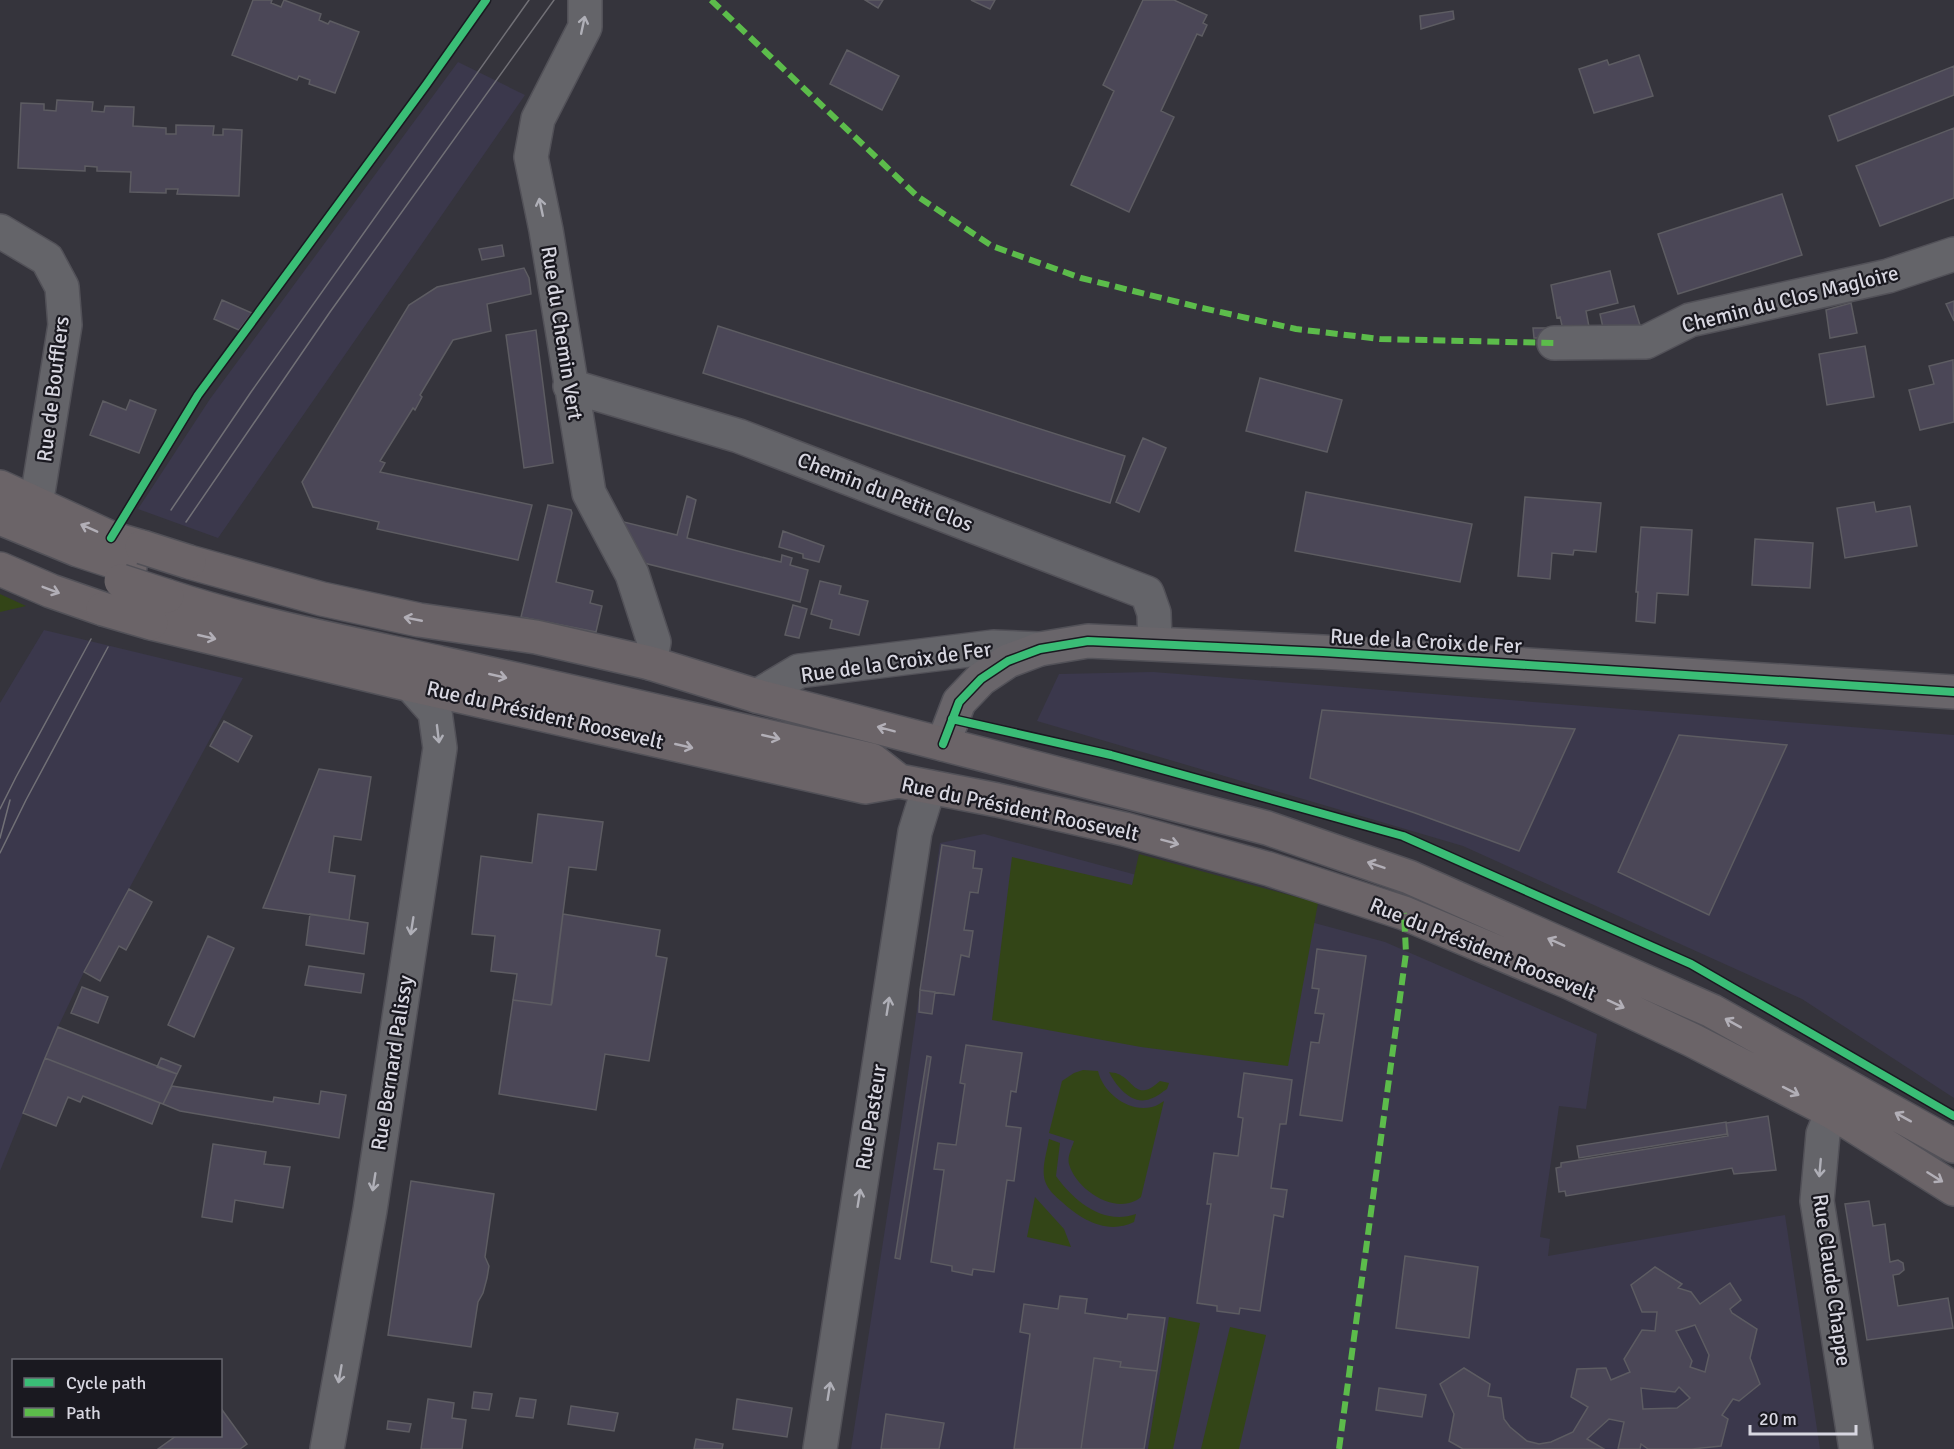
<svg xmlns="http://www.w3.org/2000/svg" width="1954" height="1449" font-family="Signika,sans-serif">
<rect width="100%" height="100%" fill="#35343c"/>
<path fill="#3b384c" d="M458 62 525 95 218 538 138 509 210 399Z
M44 630 243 678 84 972 58 1027 0 1171V703Z
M1153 672 1954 735V1098L1802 999 1463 846 1037 721 1059 674Z
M984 834 1385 942 1597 1034 1586 1109 1559 1106 1540 1237 1550 1239 1548 1256 1785 1215 1820 1449H851L900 1132 940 843Z"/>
<path fill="#334517" d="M0 594 26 606 0 612Z
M1139 854 1318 903 1288 1066 1141 1047 992 1020 1012 857 1132 885Z
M1083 1070 1098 1071C1103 1093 1129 1113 1152 1107 1157 1106 1160 1103 1164 1101L1141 1197C1117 1217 1076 1190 1069 1164 1067 1156 1072 1148 1074 1141L1049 1133 1062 1081 1074 1073Z
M1109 1072C1112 1073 1115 1072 1118 1074 1134 1080 1136 1103 1160 1081L1169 1083 1167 1089C1162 1092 1157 1097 1150 1099 1132 1106 1116 1086 1109 1072Z
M1049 1139 1060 1143 1056 1176C1073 1200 1103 1226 1136 1214L1134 1222C1107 1235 1082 1220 1062 1202 1055 1196 1048 1190 1045 1181 1041 1168 1047 1152 1049 1139Z
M1035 1197 1064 1229 1071 1247 1027 1237Z
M1169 1317 1200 1323 1173 1449H1148Z
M1230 1327 1266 1335 1239 1449H1201Z"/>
<path fill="#4b4757" stroke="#5d5c62" stroke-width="1.5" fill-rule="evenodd" d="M253 0H272L271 3 281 7 284 0 321 14 319 20 328 24 330 21 359 32 335 93 309 84 310 80 299 76 297 80 232 55Z
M865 0H883L878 8Z
M971 0H995L990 9Z
M1143 0H1174L1207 15 1203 23 1207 25 1202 36 1197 34 1161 111 1174 117 1129 212 1071 185 1114 91 1103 85Z
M1453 11 1454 19 1421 29 1420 16Z
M847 50 899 76 882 110 830 84Z
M1639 55 1653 96 1594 113 1579 69 1607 60 1609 65Z
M1954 66V95L1838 141 1829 116Z
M57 100 93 102 92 111 104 112 105 106 134 107 133 126 166 128V134H176V125L214 126 213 135H223V129L242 130 239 196 177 194 178 189H166V193L130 192 131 172 97 171V167L85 166V171L18 168 21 103 44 104V110L56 111Z
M1954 128V198L1880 226 1856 166Z
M1782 194 1802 255 1678 294 1658 234Z
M502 245 504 256 482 260 479 249Z
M524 268 529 278 531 294 487 304 491 331 453 340 420 395 422 397 415 410 413 408 380 461 385 463 380 472 532 505 518 560 377 529 379 522 313 507 302 482 409 305 437 287Z
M1610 271 1618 303 1586 311 1591 337 1565 338 1560 317 1557 318 1551 285Z
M222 300 252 313 239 330 214 319Z
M1954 301V321L1946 304Z
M1851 303 1857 333 1830 338 1826 310Z
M1634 306 1643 335 1605 337 1600 314Z
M718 326 1125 456 1110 503 703 373Z
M1533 328H1551L1552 338H1534Z
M536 330 553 463 524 468 506 335Z
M1865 346 1874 397 1827 405 1819 354Z
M1953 360 1954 422 1920 430 1909 390 1934 384 1929 366Z
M1260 378 1342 400 1327 452 1246 431Z
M130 400 156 410 139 453 90 435 103 401 126 410Z
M1143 438 1166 448 1139 512 1116 502Z
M1306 492 1472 524 1460 582 1295 551Z
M687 496 696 500 687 538 781 562 782 555 792 558 790 565 808 570 800 602 640 562 620 521 677 535Z
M1525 497 1601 503 1596 552 1574 550 1573 555 1552 553 1550 579 1518 576Z
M1874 502 1876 512 1910 506 1917 546 1845 558 1837 508Z
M548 505 571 510 572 513 556 582 593 591 590 603 602 606 596 632 521 617Z
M1641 527 1692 530 1688 595 1657 593 1655 623 1636 621 1638 592H1636Z
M783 531 824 546 819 562 803 558V554L779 547Z
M1755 539 1813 543 1810 588 1752 585Z
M820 581 841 586 839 594 868 601 859 635 830 628 832 620 811 614Z
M793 605 807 609 799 638 785 635Z
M1322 710 1575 729 1519 851 1415 813 1310 778Z
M224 721 252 736 238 762 210 746Z
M1679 735 1787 745 1709 915 1618 872Z
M319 769 371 777 361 840 334 836 329 872 355 876 349 920 263 908Z
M538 814 603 822 596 870 569 867 551 1005 513 1000 517 974 491 971 495 936 472 934 481 856 532 863Z
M942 845 975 851 973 868 982 869 978 893 970 892 964 930 973 931 969 957 961 955 954 995 920 990Z
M129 889 152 902 126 950 119 946 100 981 84 972Z
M310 914 368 923 364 954 306 945Z
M563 914 660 930 656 956 667 958 649 1061 605 1054 596 1110 499 1094 513 1000 551 1005 552 1003Z
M208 936 234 948 194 1037 168 1025Z
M1317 949 1366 956 1342 1121 1300 1115 1311 1042 1319 1043 1324 1014 1315 1013 1319 989 1312 988Z
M309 966 364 974 361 993 305 985Z
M82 987 108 997 98 1023 71 1013Z
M920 990 935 992 932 1014 919 1012Z
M58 1027 177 1074 163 1104 45 1058Z
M966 1045 1022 1053 1016 1092 1011 1091 1006 1126 1021 1128 1014 1181 1007 1180 994 1272 973 1269 972 1275 952 1271V1266L931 1262 944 1170 934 1169 938 1143 956 1145 965 1084 960 1083Z
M927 1056 931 1057 900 1259 895 1258Z
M45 1058 160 1103 152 1124 83 1096 80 1102 68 1097 56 1126 23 1113Z
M161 1058 181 1066 177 1074 157 1067Z
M1244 1073 1292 1080 1286 1124H1280L1271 1188 1287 1190 1283 1217 1274 1215 1260 1311 1240 1308 1239 1314 1217 1311V1306L1197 1303 1211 1204H1207L1214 1153 1238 1156 1243 1118 1238 1117Z
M172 1086 273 1102 274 1097 319 1104 321 1091 346 1095 339 1138 180 1111 163 1104Z
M1768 1116 1776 1170 1734 1174 1732 1168 1566 1196 1565 1191 1559 1192 1556 1168 1561 1167V1163L1728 1136 1726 1123Z
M1726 1122 1727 1134 1579 1158 1577 1146Z
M213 1144 266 1152 264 1164 290 1167 283 1208 235 1200 232 1222 202 1217Z
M411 1181 494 1194 485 1257 489 1266 487 1278 483 1293 478 1302 471 1347 388 1335Z
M1869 1201 1873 1226 1885 1224 1890 1262 1898 1260 1903 1263 1904 1270 1899 1274 1893 1275 1898 1306 1948 1298 1953 1328 1867 1340 1845 1204Z
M1405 1256 1478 1267 1469 1338 1396 1328Z
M1655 1267 1682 1284 1678 1288 1691 1292 1700 1304 1730 1283 1741 1300 1730 1309 1732 1313 1757 1329 1750 1358 1760 1384 1739 1401 1733 1399 1722 1415 1728 1419 1721 1446 1692 1449H1648L1641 1444 1640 1449H1618L1624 1422 1609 1419 1587 1439 1604 1449H1463L1449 1441 1454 1414 1440 1384 1464 1368 1490 1384 1488 1396 1501 1398 1504 1419 1510 1427 1527 1441 1539 1444 1551 1442 1573 1432 1588 1407 1571 1397 1577 1369 1606 1368 1611 1380 1630 1372 1624 1359 1642 1330 1655 1331 1657 1312H1642L1631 1285ZM1695 1325 1709 1355 1705 1372 1690 1367 1692 1361 1676 1331ZM1679 1387 1690 1398 1677 1408 1643 1409 1641 1388 1675 1392Z
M1060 1296 1087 1299 1085 1313 1127 1319 1128 1314 1165 1318 1157 1371 1120 1367 1121 1362 1094 1358 1081 1449H1014L1030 1334 1020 1332 1024 1304 1058 1309Z
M1094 1358 1121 1362 1120 1367 1157 1371 1144 1449H1081Z
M1379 1388 1426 1395 1422 1417 1376 1410Z
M474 1392 492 1394 489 1410 472 1408Z
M520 1398 536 1400 533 1418 516 1416Z
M428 1399 454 1403 452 1418 466 1420 462 1449H421Z
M737 1399 792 1408 787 1437 733 1429Z
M571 1406 618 1413 614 1431 568 1424Z
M220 1407 247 1444 240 1449H158L176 1436H220Z
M886 1414 944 1423 939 1449H881Z
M388 1421 411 1424 409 1432 387 1429Z
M696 1439 723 1444 722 1449H694Z"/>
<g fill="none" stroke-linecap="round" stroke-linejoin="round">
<g stroke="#525158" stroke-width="36">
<path id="street" d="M585 0V27L538 119 531 157 546 230 589 493 632 574 654 642 650 663
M0 231 47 259 62 287 65 325 36 505
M1554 343 1646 342 1690 320 1888 276 1954 254
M570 386 739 436 1147 593 1154 613 1155 643
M757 696 799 671 993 647 1040 649
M1832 1112 1823 1134 1817 1201 1856 1449
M327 1449 370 1210 440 748 435 712 411 685
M820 1449 915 832 929 787"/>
</g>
<g stroke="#525158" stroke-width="36">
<path id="secondary" d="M943 744 959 702 981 679 1008 661 1040 649 1088 641 1323 652 1954 692"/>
</g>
<g stroke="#525158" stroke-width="36">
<path id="primary" d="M0 487 111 538 142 547
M0 518 78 550 130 567
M189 562 322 599 419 620 536 637 650 663 757 696 1267 828 1409 877 1712 1011 1954 1146
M0 569 51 591 103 609
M167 596C257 626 349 643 441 663 585 694 728 728 872 760L899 781
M151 623 411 685 865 787 899 781 997 800 1124 829 1269 869 1404 913 1571 983 1692 1040 1832 1112 1954 1189"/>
</g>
<use href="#street" stroke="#646469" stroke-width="33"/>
<use href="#secondary" stroke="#69656a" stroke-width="33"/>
<use href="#primary" stroke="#6b6468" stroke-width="33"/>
<path stroke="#717076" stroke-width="1.5" d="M171 510 251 392 529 0
M186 522 330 312 554 0
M0 809 16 777 91 639
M0 838 10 800
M0 853 26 800 108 647"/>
<g stroke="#525158" stroke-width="36" stroke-linecap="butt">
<path id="primary-bridge" d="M142 547 189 562
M121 581 167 596
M103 609 151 623"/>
</g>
<use href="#primary-bridge" stroke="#6b6468" stroke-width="33"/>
<path stroke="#5cbc4b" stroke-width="6" stroke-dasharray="12 6" stroke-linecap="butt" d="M711 0 917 196 992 246 1081 278 1198 307 1296 329 1380 339 1554 343
M1339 1449 1406 953 1404 913"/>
<g stroke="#1a1920" stroke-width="11">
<path id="cycleway" d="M111 538 198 395 426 85 486 0
M952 719 1111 755 1403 836 1691 964 1954 1116
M943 744 959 702 981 679 1008 661 1040 649 1088 641 1323 652 1954 692"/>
</g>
<use href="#cycleway" stroke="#3abd76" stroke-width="8"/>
</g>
<defs><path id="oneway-shaft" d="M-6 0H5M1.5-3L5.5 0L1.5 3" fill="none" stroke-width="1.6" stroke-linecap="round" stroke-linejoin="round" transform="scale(1.5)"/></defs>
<g stroke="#afafb7">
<use href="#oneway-shaft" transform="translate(583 25) rotate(-78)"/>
<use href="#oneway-shaft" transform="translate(541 207) rotate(-102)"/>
<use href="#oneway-shaft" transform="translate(438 734) rotate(83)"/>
<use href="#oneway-shaft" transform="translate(412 926) rotate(99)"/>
<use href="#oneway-shaft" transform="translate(888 1006) rotate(-81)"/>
<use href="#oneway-shaft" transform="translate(1820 1168) rotate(95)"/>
<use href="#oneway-shaft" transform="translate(374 1182) rotate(99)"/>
<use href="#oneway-shaft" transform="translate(859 1198) rotate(-81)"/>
<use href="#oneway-shaft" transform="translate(340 1374) rotate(100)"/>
<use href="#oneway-shaft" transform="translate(829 1391) rotate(-81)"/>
</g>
<g stroke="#b2afb7">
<use href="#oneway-shaft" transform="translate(89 528) rotate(-156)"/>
<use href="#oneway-shaft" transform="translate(51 590) rotate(21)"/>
<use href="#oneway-shaft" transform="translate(413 619) rotate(-169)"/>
<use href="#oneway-shaft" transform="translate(207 637) rotate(13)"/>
<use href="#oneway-shaft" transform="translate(498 676) rotate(13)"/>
<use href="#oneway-shaft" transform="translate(886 729) rotate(-165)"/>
<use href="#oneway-shaft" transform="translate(771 737) rotate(13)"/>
<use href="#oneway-shaft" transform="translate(684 746) rotate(13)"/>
<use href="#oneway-shaft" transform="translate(1170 842) rotate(15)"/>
<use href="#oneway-shaft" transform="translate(1376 865) rotate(-161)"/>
<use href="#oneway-shaft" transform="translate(1556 942) rotate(-156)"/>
<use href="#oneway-shaft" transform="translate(1616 1004) rotate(25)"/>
<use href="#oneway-shaft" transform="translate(1733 1023) rotate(-151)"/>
<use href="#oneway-shaft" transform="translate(1791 1091) rotate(27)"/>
<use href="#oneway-shaft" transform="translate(1903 1117) rotate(-151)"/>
<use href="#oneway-shaft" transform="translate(1935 1177) rotate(32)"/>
</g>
<g text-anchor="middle" stroke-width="4.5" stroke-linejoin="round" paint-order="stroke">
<g font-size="21" fill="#d8d7e1" stroke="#1a1920">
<text transform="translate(1790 299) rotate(-14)" y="7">Chemin du Clos Magloire</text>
<text transform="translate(562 333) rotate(81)" y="7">Rue du Chemin Vert</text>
<text transform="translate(53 389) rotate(-83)" y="7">Rue de Boufflers</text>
<text transform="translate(885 492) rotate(21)" y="7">Chemin du Petit Clos</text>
<text transform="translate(1426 641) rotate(3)" y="7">Rue de la Croix de Fer</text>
<text transform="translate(896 662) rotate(-8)" y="7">Rue de la Croix de Fer</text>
<text transform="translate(545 715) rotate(13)" y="7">Rue du Président Roosevelt</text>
<text transform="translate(1020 809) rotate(12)" y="7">Rue du Président Roosevelt</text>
<text transform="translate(1483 949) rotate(22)" y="7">Rue du Président Roosevelt</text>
<text transform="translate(392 1063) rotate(-81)" y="7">Rue Bernard Palissy</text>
<text transform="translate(871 1117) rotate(-81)" y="7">Rue Pasteur</text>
<text transform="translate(1832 1280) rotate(82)" y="7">Rue Claude Chappe</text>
</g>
</g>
<rect x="12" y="1359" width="210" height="78" fill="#1a1920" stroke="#66656d" stroke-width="1.5"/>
<rect x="24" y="1378" width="30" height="9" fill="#3abd76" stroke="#66656d" stroke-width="1.5"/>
<text x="66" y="1389" font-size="18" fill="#d8d7e1">Cycle path</text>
<rect x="24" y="1408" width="30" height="9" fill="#5cbc4b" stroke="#66656d" stroke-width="1.5"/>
<text x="66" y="1419" font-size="18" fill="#d8d7e1">Path</text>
<path d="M1750 1425v9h106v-9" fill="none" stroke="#d8d7e1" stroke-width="3"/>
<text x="1759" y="1425" font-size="18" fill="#d8d7e1" stroke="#1a1920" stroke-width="4.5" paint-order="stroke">20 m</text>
</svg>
